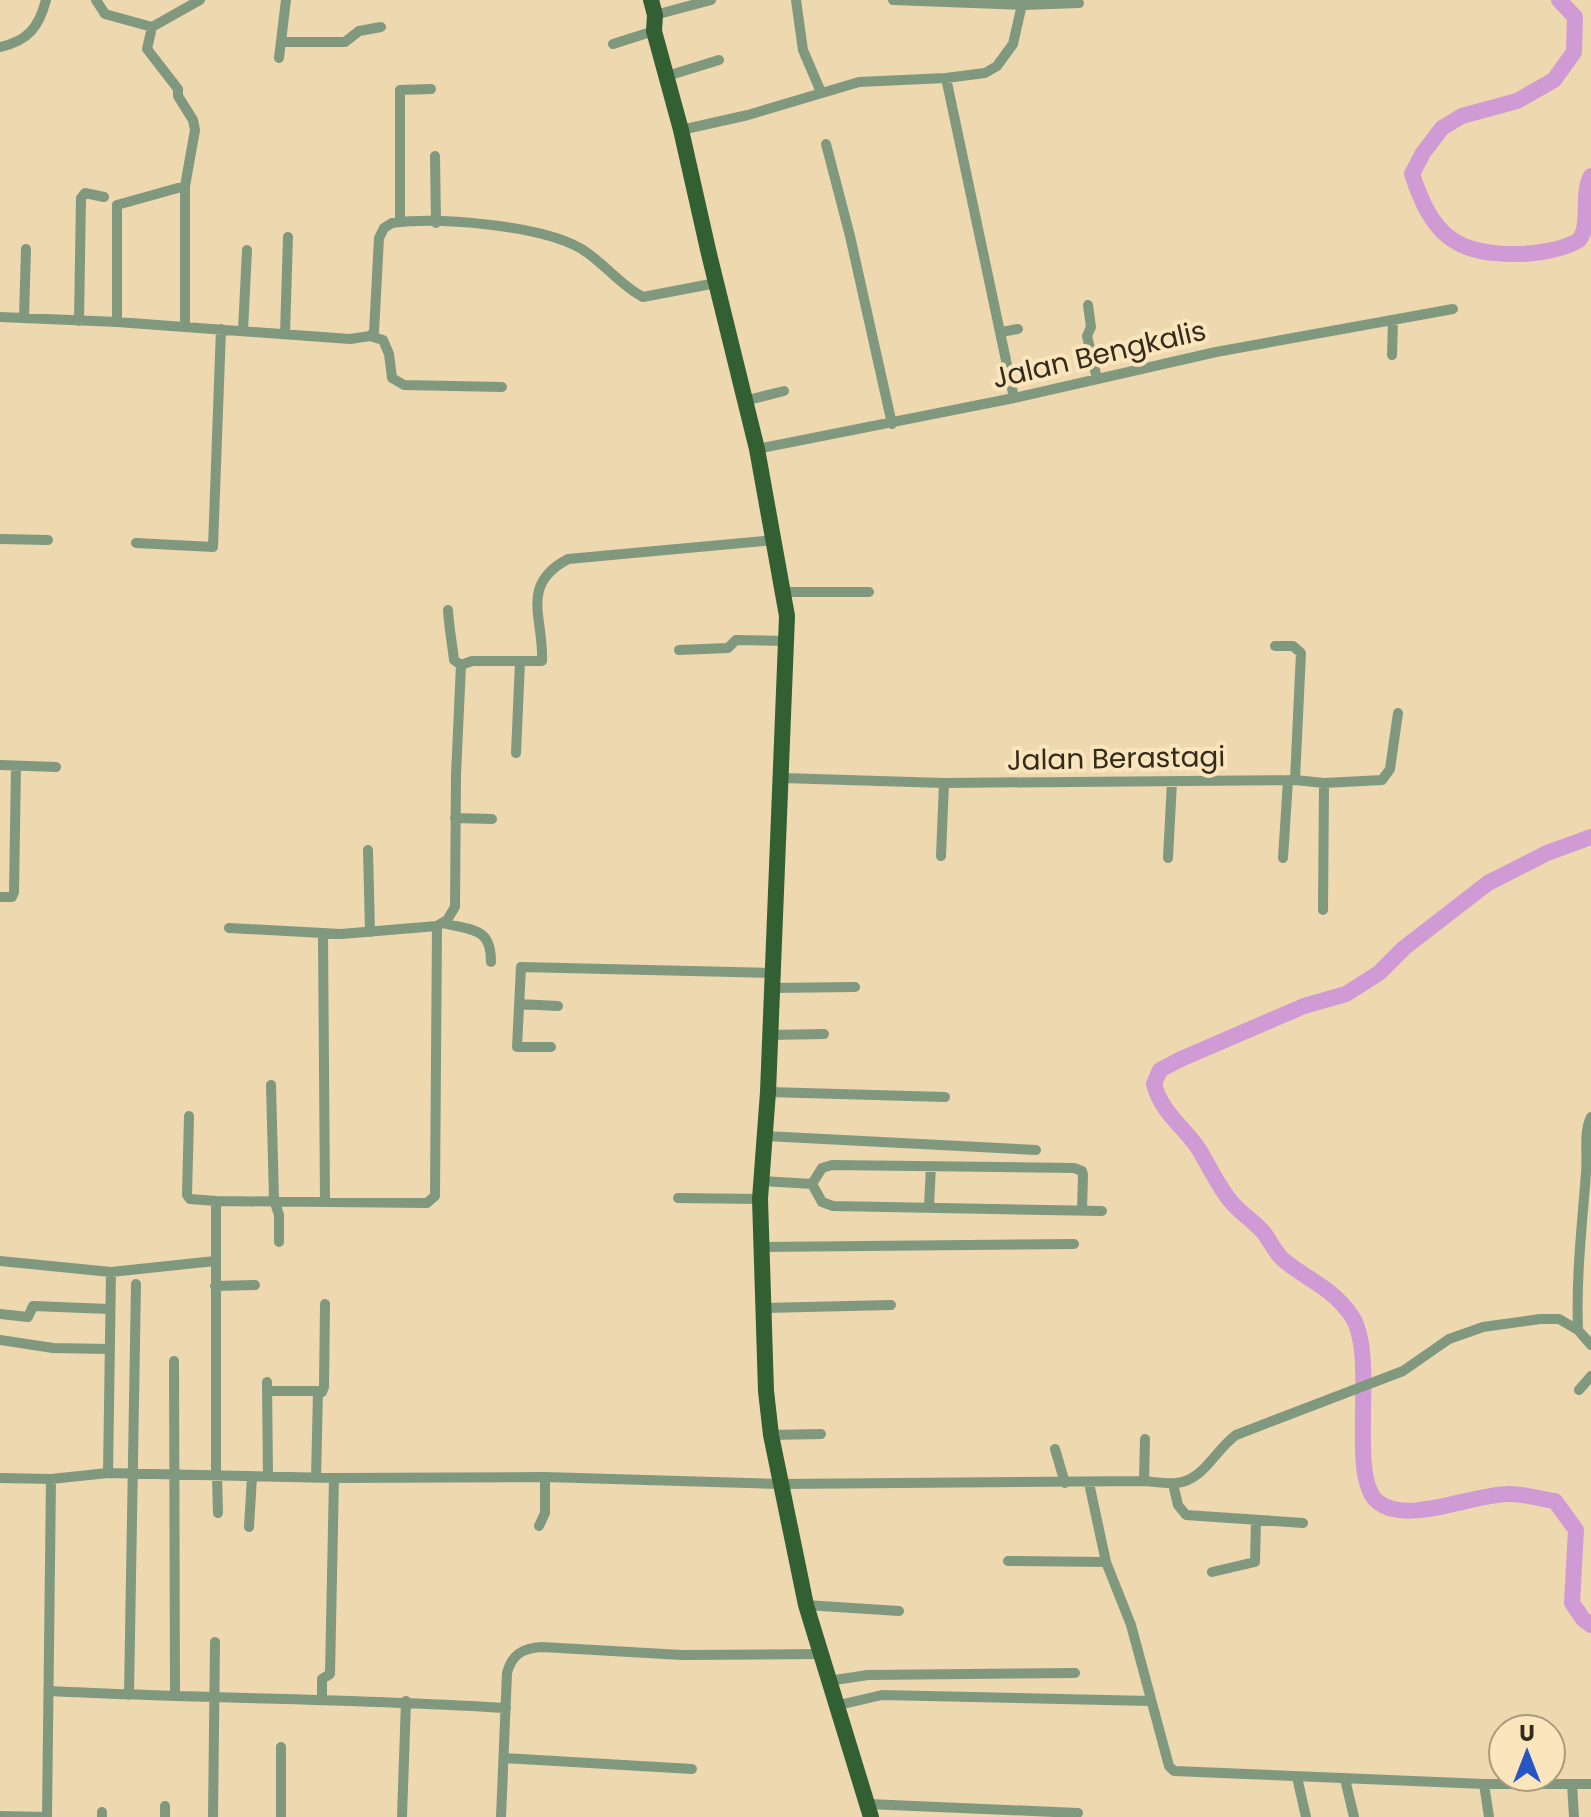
<svg xmlns="http://www.w3.org/2000/svg" width="1591" height="1817" font-family="Poppins,sans-serif">
<rect width="100%" height="100%" fill="#edd8b0"/>
<g fill="none" stroke-linecap="round" stroke-linejoin="round">
<path stroke="#d09ad5" stroke-width="16" d="M1559 0 1575 17 1574 52 1554 80 1517 101 1462 116 1442 128 1423 153 1412 174C1432 235 1455 255 1519 254 1535 254 1566 249 1579 240 1591 226 1581 194 1591 176
M1591 837 1547 853 1488 883 1404 948 1379 973 1346 994 1304 1006 1181 1059 1160 1070 1154 1084C1161 1112 1183 1126 1198 1148 1210 1167 1218 1187 1233 1204 1243 1215 1255 1222 1264 1233 1271 1242 1276 1255 1286 1262 1310 1281 1332 1288 1351 1315 1379 1354 1346 1477 1378 1502 1406 1525 1471 1495 1507 1494 1522 1493 1539 1499 1555 1501L1576 1530 1572 1603 1583 1619 1591 1625"/>
<path stroke="#80987e" stroke-width="10" d="M96 0 105 14 152 27
M796 0 803 50 821 92
M893 0 1023 5 1079 3
M655 15 711 0
M152 27 147 49 178 89V96L193 120 195 130 185 186V327
M152 27 200 0
M281 42H345L359 31 381 27
M613 44 654 31
M0 47C28 41 39 27 46 0
M279 58 286 0
M667 76 719 60
M946 78 1014 398
M681 130 748 115 859 82 946 78 985 73 997 66 1013 44 1023 0
M826 144 850 236 892 424
M435 156 436 223
M400 222V90L431 89
M1088 305 1091 327 1087 336 1097 379
M0 317 117 322 350 339 370 336 383 340 389 354 392 378 404 385 502 387
M24 318 26 249
M79 321 81 198 85 193 104 197
M117 322V205L185 186
M243 331 247 250
M1001 332 1018 329
M285 334 288 237
M370 336 374 332 379 238 384 228 392 223C439 217 539 225 580 248 603 261 619 285 643 297L716 283
M1392 355 1393 320
M744 401 784 391
M757 449 1014 398 1216 352 1453 309
M0 539 48 540
M136 543 213 547 221 329
M783 592H869
M448 610C449 628 452 642 454 660L461 665
M1275 646H1293L1301 653 1295 780
M679 650 728 648 736 640 787 641
M461 665 472 661H542C544 618 519 585 568 559L774 540
M516 753 520 662
M0 765 56 767
M782 778 944 783 1295 780 1324 783 1382 780 1390 769 1398 713
M455 818 492 819
M368 850 370 932
M941 856 944 783
M1168 858 1172 782
M1283 858 1288 780
M0 897H12L14 892 16 766
M1323 910 1324 783
M443 923C473 931 491 927 491 962
M229 928 341 934 437 926 447 920 455 907 456 775 461 665
M323 934 325 1202
M771 988 855 987
M519 1004 558 1006
M770 1035 824 1034
M551 1047H517L521 967 772 973
M271 1085 274 1200 279 1215V1242
M768 1092 945 1097
M189 1116 187 1195 190 1199 216 1201 427 1203 435 1196 437 926
M765 1136 1036 1150
M762 1181 812 1184 822 1202 833 1206 1102 1211
M812 1184 822 1168 832 1165 1074 1168 1082 1171 1083 1175 1082 1210
M678 1198 760 1199
M929 1206 931 1166
M761 1247 1074 1244
M0 1261 111 1272 215 1261
M215 1286 255 1285
M764 1308 891 1305
M0 1314 28 1317 33 1306 109 1309
M1578 1330C1576 1276 1582 1226 1586 1173 1588 1154 1583 1134 1591 1117
M0 1340 53 1348 109 1349
M174 1361 175 1695
M267 1382 268 1477
M1579 1390 1591 1376
M267 1391H318
M771 1435 821 1434
M1055 1449 1065 1483
M108 1473 111 1272
M216 1475V1201
M217 1475 218 1513
M0 1478 51 1479 108 1473 334 1478 545 1477 781 1484 1144 1481C1155 1482 1167 1484 1177 1483 1204 1480 1215 1450 1236 1435L1403 1371 1449 1339 1483 1327 1540 1319H1559L1578 1330 1591 1345
M316 1478 318 1391 322 1392 324 1387 325 1304
M1144 1481 1145 1439
M1089 1483 1106 1562 1131 1625 1169 1766 1174 1771 1484 1784H1591
M1173 1484 1178 1505 1186 1515 1303 1523
M539 1526 545 1513V1477
M249 1527 252 1477
M1008 1561 1106 1562
M1212 1572 1255 1562 1256 1521
M806 1605 899 1611
M828 1681 868 1675 1075 1673
M50 1691C202 1699 354 1698 506 1708
M129 1695 136 1284
M322 1698V1679L330 1674 334 1478
M839 1705 882 1695 1151 1701
M281 1747V1817
M504 1758 692 1769
M1297 1777 1306 1817
M1345 1779 1354 1817
M1484 1784 1489 1817
M1572 1784 1574 1817
M868 1804 1078 1813
M0 1816 47 1817
M47 1817 51 1479
M102 1817V1812
M165 1817V1806
M213 1817 215 1642
M402 1817 406 1701
M501 1817 507 1673C512 1654 523 1648 542 1647L682 1655 819 1654"/>
<path stroke="#336032" stroke-width="16" d="M651 0 655 15 654 31 681 130 709 254 757 449 787 616 768 1092 760 1199 766 1391 771 1435 806 1605 871 1817"/>
</g>
<g text-anchor="middle" stroke-width="8" stroke-linejoin="round" paint-order="stroke">
<g font-size="28" fill="#332b1b" stroke="#fae5bd">
<text transform="translate(1099 354) rotate(-13)" y="10">Jalan Bengkalis</text>
<text transform="translate(1116 758) rotate(-1)" y="10">Jalan Berastagi</text>
</g>
</g>
<g transform="translate(1527 1753)"><circle r="38" fill="#fae5bd" stroke="#aa9b7c" stroke-width="2"/>
<path d="M0-6L14 30L0 20L-14 30Z" fill="#2756c4"/>
<text y="-12" font-size="22" font-weight="bold" text-anchor="middle" fill="#332b1b">U</text>
</g>
</svg>
